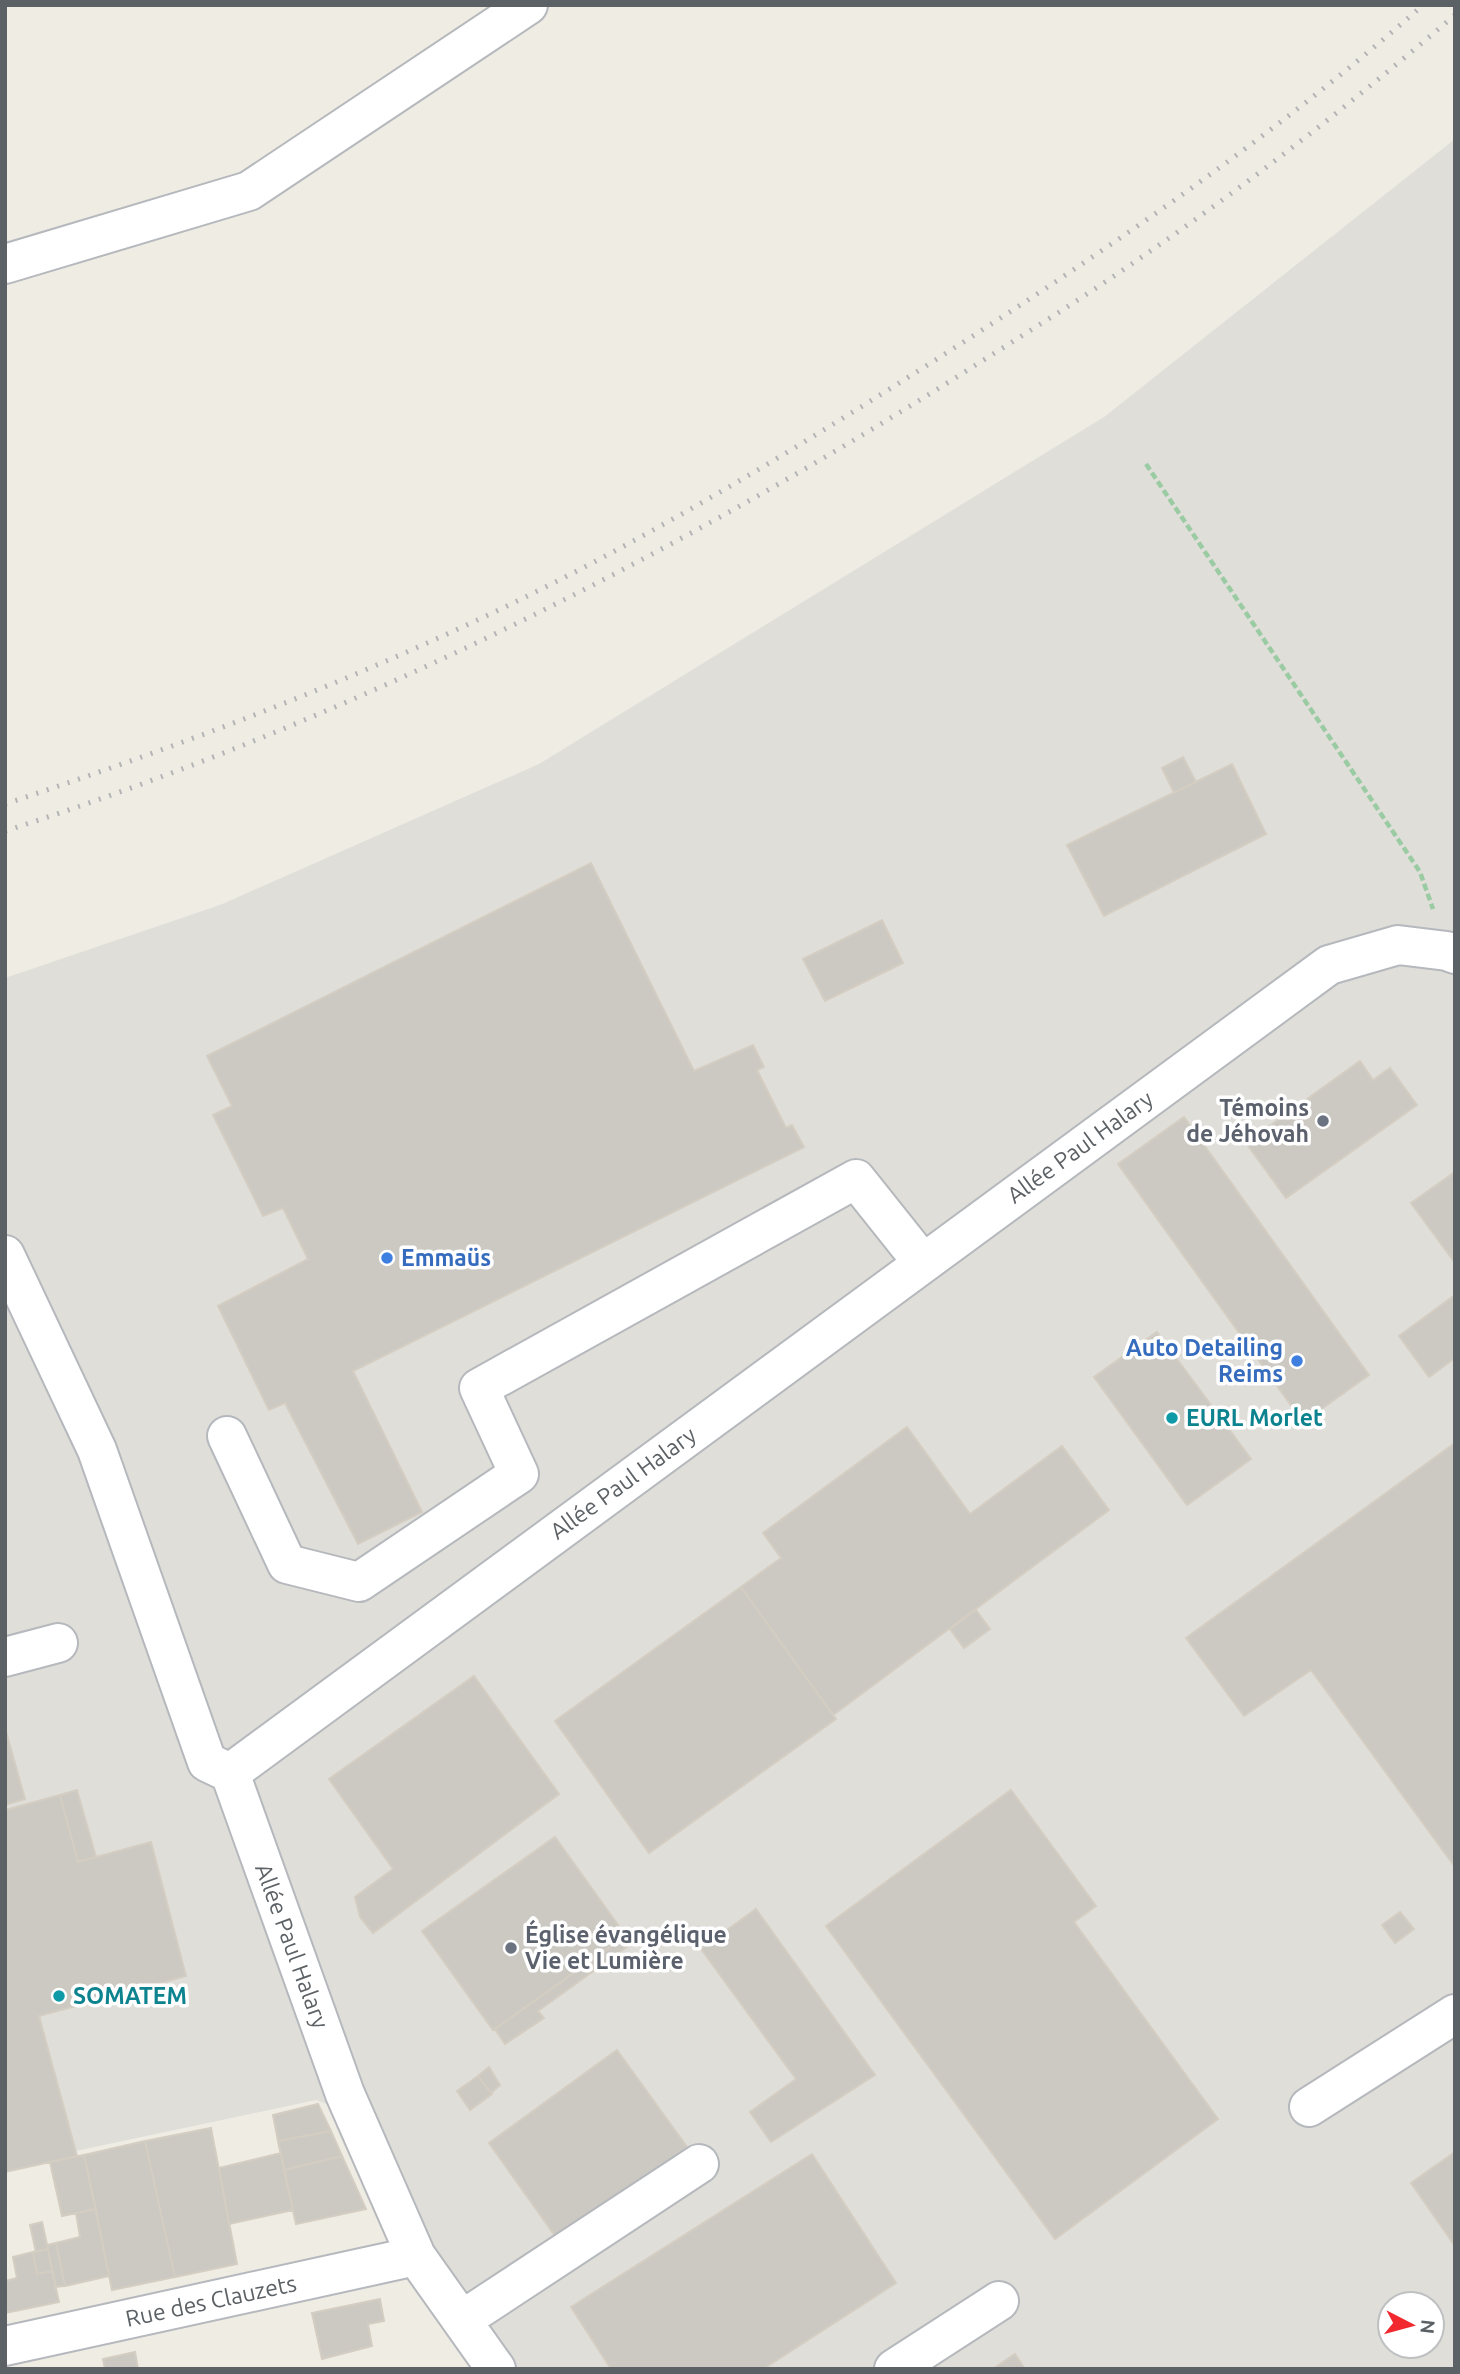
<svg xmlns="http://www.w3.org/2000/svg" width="1460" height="2374" font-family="Ubuntu,sans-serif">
<rect width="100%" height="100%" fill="#efece4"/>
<path fill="#e0ded9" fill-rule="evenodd" d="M1455 139V2369H475L332 2106 316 2100 5 2166V978L220 905 539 764 1104 417ZM1390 2304H1432V2346H1390Z"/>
<path fill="#ccc9c3" stroke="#d4cdc2" stroke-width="2" d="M1183 757 1196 782 1174 793 1162 768Z
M1232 764 1266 834 1104 916 1067 845Z
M591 863 694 1071 753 1045 764 1067 757 1070 786 1128 792 1125 804 1147 353 1371 422 1512 358 1544 285 1403 269 1410 218 1306 308 1259 283 1208 263 1216 213 1115 232 1106 207 1056Z
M882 920 903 963 825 1001 803 959Z
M1360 1061 1373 1080 1390 1068 1417 1105 1286 1198 1246 1143Z
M1184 1117 1369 1375 1303 1422 1118 1164Z
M1455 1172V1263L1411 1203Z
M1455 1295V1358L1429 1377 1399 1336Z
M1157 1332 1251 1459 1187 1505 1094 1377Z
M907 1427 970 1514 1062 1446 1109 1510 833 1715 741 1587 781 1558 763 1533Z
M1455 1443V1867L1311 1670 1244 1716 1186 1638Z
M741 1587 836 1719 649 1853 555 1721Z
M976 1610 990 1629 964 1648 950 1629Z
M474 1676 559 1794 373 1933 360 1917 355 1897 393 1869 329 1779Z
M5 1728 25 1799 5 1805Z
M77 1790 96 1857 78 1862 60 1795Z
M1011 1790 1096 1906 1074 1922 1218 2119 1055 2239 826 1926Z
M60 1795 78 1862 151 1842 186 1976 39 2016 77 2156 5 2172V1810Z
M555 1837 626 1936 493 2030 422 1931Z
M756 1909 875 2075 771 2142 750 2112 796 2079 701 1949Z
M1400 1912 1414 1929 1395 1943 1382 1925Z
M626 1936 631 1944 538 2011 544 2018 505 2044 495 2029Z
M617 2050 687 2147 558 2240 489 2143Z
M489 2067 500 2085 491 2093 478 2076Z
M478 2076 492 2094 470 2110 457 2091Z
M318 2104 331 2131 278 2141 273 2115Z
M211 2128 237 2264 175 2277 145 2141Z
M331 2131 342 2156 284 2170 278 2141Z
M145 2141 175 2277 112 2290 84 2155Z
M1455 2152V2246L1411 2183Z
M281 2153 293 2210 229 2224 219 2168Z
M812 2154 896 2283 763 2369H611L571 2307Z
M84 2155 96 2209 62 2216 50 2162Z
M342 2156 366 2209 296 2224 284 2170Z
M96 2209 109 2276 65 2286 56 2243 80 2237 76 2213Z
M42 2222 48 2249 36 2252 30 2225Z
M56 2243 65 2286 56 2287 47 2245Z
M48 2249 52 2271 37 2274 33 2252Z
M33 2252 37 2274 52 2271 59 2302 5 2313V2281L17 2278 13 2257Z
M380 2299 384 2321 368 2324 372 2346 322 2359 312 2313Z
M135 2352 138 2369H105L103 2359Z
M1015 2354 1025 2369H993Z"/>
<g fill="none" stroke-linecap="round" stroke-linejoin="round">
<g stroke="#b5b8bc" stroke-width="42">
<path id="minor" d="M5 264 249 191 528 5
M5 1255 97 1450 207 1762 230 1773
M227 1436 287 1564 359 1582 519 1474 479 1388 856 1179 923 1263
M5 1657 58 1643
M230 1773 1329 965 1398 945 1447 951 1455 954
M230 1773 345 2094 416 2256 496 2369
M1309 2107 1455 2014
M462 2320 699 2164
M5 2346 416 2256
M894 2369 999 2301"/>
</g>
<path stroke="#9acba3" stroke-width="4.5" stroke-dasharray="7 3.5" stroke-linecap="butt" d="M1146 464 1420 872 1433 909"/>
<use href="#minor" stroke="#fff" stroke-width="38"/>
<path stroke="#b3b4b5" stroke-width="5" stroke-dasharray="2 9" stroke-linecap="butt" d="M5 804C159 753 310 697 458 629 640 546 811 440 979 332 1133 232 1285 127 1423 5
M5 831C339 724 655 566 952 380 1018 338 1085 297 1149 252 1255 179 1357 99 1455 15"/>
</g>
<g fill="#6b7280" stroke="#fff" stroke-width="2.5">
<circle cx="1323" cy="1121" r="7"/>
<circle cx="511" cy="1948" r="7"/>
</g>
<g fill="#3f7fe0" stroke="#fff" stroke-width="2.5">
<circle cx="387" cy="1258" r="7"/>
<circle cx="1297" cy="1361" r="7"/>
</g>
<g fill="#0f9aa8" stroke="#fff" stroke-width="2.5">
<circle cx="1172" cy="1418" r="7"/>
<circle cx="59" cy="1996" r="7"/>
</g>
<g text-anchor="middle" stroke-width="7" stroke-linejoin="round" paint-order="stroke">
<g font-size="23" font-weight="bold" fill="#5b616d" stroke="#fff" text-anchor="end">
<text x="1309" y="1116">Témoins<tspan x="1309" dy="26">de Jéhovah</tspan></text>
<text x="525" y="1943" text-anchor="start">Église évangélique<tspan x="525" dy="26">Vie et Lumière</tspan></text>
</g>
<g font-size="23" fill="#5c6165" stroke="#fff">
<text transform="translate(1080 1147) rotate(-36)" y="8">Allée Paul Halary</text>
<text transform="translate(623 1483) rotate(-36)" y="8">Allée Paul Halary</text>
<text transform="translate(292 1946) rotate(70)" y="8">Allée Paul Halary</text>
<text transform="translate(211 2301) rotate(-12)" y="8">Rue des Clauzets</text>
</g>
<g font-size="23" font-weight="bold" fill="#366cbe" stroke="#fff" text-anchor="start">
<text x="401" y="1266">Emmaüs</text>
<text x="1283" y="1356" text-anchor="end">Auto Detailing<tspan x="1283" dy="26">Reims</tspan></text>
</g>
<g font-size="23" font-weight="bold" fill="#0d838f" stroke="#fff" text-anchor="start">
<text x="1186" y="1426">EURL Morlet</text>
<text x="73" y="2004">SOMATEM</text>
</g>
</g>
<rect width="1460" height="2374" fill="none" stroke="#5c6165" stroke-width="14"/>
<g transform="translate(1411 2325) rotate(96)"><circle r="33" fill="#ffffff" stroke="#bec0c1" stroke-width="2"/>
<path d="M0-5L12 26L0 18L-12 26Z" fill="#f1292f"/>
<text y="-10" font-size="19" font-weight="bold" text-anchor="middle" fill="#5c6165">N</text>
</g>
</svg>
